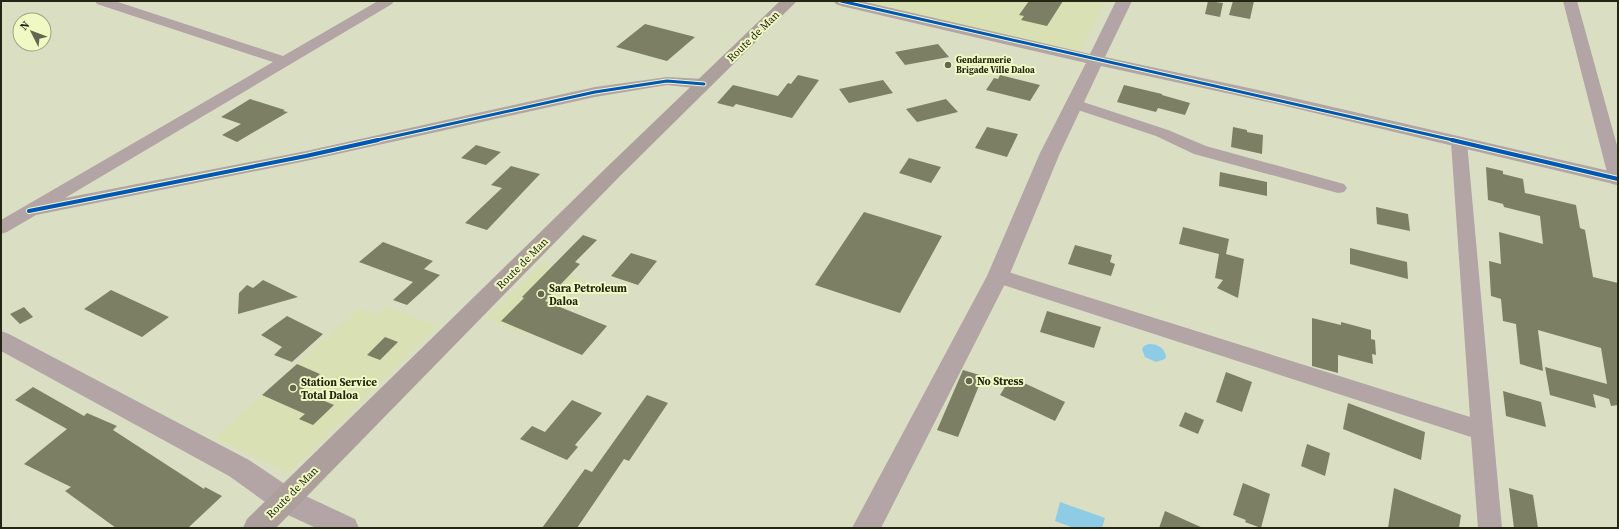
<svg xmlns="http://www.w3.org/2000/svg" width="1619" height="529" font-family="'Source Serif 4',serif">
<rect width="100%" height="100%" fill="#dadfc3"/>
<path fill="#d9e0b3" d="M860 1H1105L1080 52Z
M543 263 580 278 525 335 486 318Z
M386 306 437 326 289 473 215 438 359 308 377 315Z"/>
<path fill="#8ecbe5" d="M1149 344C1157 344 1164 347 1166 356L1165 359 1156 362 1145 357 1142 349 1144 346Z
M1060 502 1105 518 1102 528H1074L1055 521Z"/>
<path fill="#7c7f64" d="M1029 1H1063L1047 26 1021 20 1024 16 1019 15Z
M1208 1 1223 3 1220 17 1205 14Z
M1233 1H1254L1250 19 1229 15Z
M645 24 695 37 667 61 616 47Z
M938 44 949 57 905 65 895 52Z
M798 75 819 80 792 118 736 104 733 107 717 103 733 85 778 96 788 83 791 84Z
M1000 75 1040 85 1030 101 986 90 994 78 998 79Z
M883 80 893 93 849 103 839 89Z
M1124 85 1162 94V95L1190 103 1185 115 1158 108 1156 112 1117 102Z
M250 99 285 110 283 111 288 112 237 142 222 135 241 124 221 117Z
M946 99 958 112 917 122 906 109Z
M987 127 1018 134 1007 157 975 148Z
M1233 127 1247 130V132L1263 135 1262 154 1231 147Z
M476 145 501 152 486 165 461 158Z
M909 158 941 167 931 183 899 173Z
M511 166 540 174 487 230 465 223 502 188 491 185Z
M1486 167 1503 171V174L1523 179 1525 193 1576 205 1580 228 1585 230 1593 277 1618 283V405L1611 406 1609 399 1593 394 1596 408 1550 395 1545 367 1607 384 1601 348 1538 330 1543 371 1520 364 1516 324 1503 321 1501 299 1491 296 1489 261 1501 264 1499 232 1543 244 1540 216 1504 207 1503 204 1488 200Z
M1220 172 1267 182V196L1219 186Z
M1376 207 1408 214 1410 231 1377 224Z
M864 212 942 236 900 313 815 285Z
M1183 227 1229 239 1226 254 1244 259 1238 298 1217 288 1223 280 1215 278 1219 254 1179 244Z
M583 235 597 240 575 262 580 264 545 301 607 326 582 355 501 321 524 298 522 297Z
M383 242 433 261 424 269 440 275 407 305 393 300 413 282 359 262Z
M1075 245 1112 255 1110 262 1115 264 1111 276 1068 264Z
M1350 248 1407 262 1408 279 1350 264Z
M631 253 657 261 638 285 611 276Z
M263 280 298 297 238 314 239 293 247 285 253 288Z
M111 290 169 317 142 337 84 309Z
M24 307 33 317 20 324 10 314Z
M1047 311 1101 327 1094 348 1040 332Z
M287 316 323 334 292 362 274 355 282 347 261 335Z
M1312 318 1341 325V322L1371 330V339L1375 340 1376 355 1372 354 1373 364 1338 355V373L1312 366Z
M385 337 398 342 380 360 367 355Z
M297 364 320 374 301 391 334 405 313 425 299 419 305 414 262 395Z
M963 370 983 376 958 437 937 430Z
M1226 372 1252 382 1242 412 1216 402Z
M1011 377 1065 402 1055 421 1000 395Z
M33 387 84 416 87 413 117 426 113 430 204 489 205 487 222 496 188 528H116L65 491 71 487 24 464 67 429 15 400Z
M1503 391 1541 402 1546 427 1506 416Z
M647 395 668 403 629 461 624 459 577 528H542L585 469 592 472Z
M572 400 602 413 575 445 578 447 567 460 520 439 532 426 545 432Z
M1348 403 1425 432 1421 460 1343 429Z
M1185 412 1204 420 1198 434 1179 426Z
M1307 444 1330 453 1325 476 1301 466Z
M1243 483 1270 494 1261 528 1245 522 1246 520 1233 515Z
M1394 488 1461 515 1459 528H1388Z
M1509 488 1533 495 1538 528H1514Z
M1165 511 1203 528H1159Z"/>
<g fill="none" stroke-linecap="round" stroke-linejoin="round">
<path fill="#b3a4a5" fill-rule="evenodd" d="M95 1H115L283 56 378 1H394L392 4 65 198 306 151 595 87 667 77 704 79 709 81 712 84 709 87 704 89 667 85 595 97 306 161 36 215 7 232 1 234V220L273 62 97 4Z
M1563 1H1577L1618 149V185L1612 184 1609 180Z
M1074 99 1168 130 1206 146 1344 184 1347 188 1344 192 1338 193 1194 154 1156 136 1069 107 1066 104 1069 101Z
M1459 137 1465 139 1467 142 1502 528H1478L1471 437 991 281 988 276 991 271 998 269 1005 271 1470 417 1451 142 1453 139Z"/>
<path fill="#b3a4a5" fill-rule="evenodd" d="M833 1H861L1090 54 1116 1H1132L1105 57 1281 95 1618 173V185L1281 105 1101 66 1060 153 1009 276 881 528H852L987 276 1040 153 1086 63 841 6 836 4Z
M1 331 9 334 249 460 295 491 355 519 359 528H316L275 509 229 476 1 351Z"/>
<path fill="#ad9f9b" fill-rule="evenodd" d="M780 1H797L621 175 276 528H243L247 519 607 167Z"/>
<g stroke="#f0f8c4" stroke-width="5">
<path id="cycleway-far1" d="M841 1 1457 141
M373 141 595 92 667 81 704 84"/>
</g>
<g stroke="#f0f8c4" stroke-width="6">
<path id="cycleway" d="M1452 140 1618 179
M29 211 306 156 378 140"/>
</g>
<use href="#cycleway-far1" stroke="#0057b8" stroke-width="3"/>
<use href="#cycleway" stroke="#0057b8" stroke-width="4"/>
</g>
<g fill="#636750" stroke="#f0f8c4" stroke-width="1.5">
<circle cx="948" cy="65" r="4"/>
<circle cx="541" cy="294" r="4"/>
<circle cx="969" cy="381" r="4"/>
<circle cx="293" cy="388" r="4"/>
</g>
<g text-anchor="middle" stroke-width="4" stroke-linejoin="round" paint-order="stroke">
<g font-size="9" font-weight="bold" fill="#232612" stroke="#f0f8c4" text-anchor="start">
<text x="956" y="63">Gendarmerie<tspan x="956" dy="10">Brigade Ville Daloa</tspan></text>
</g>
<g font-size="11" fill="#232612" stroke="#f0f8c4">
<text transform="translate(753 36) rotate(-44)" y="4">Route de Man</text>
<text transform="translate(522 263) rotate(-45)" y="4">Route de Man</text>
<text transform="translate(292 492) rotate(-45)" y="4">Route de Man</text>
</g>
<g font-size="11" font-weight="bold" fill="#232612" stroke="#f0f8c4" text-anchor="start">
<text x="549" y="292">Sara Petroleum<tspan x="549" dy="13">Daloa</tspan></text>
<text x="977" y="385">No Stress</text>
<text x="301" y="386">Station Service<tspan x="301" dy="13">Total Daloa</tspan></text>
</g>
</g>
<rect width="1619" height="529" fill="none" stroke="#232612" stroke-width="4"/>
<g transform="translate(32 32) rotate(312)"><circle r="19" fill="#f0f8c4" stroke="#9ea47d"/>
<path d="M0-3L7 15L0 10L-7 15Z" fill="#636750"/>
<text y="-6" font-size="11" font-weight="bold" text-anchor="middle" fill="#232612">N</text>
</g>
</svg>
